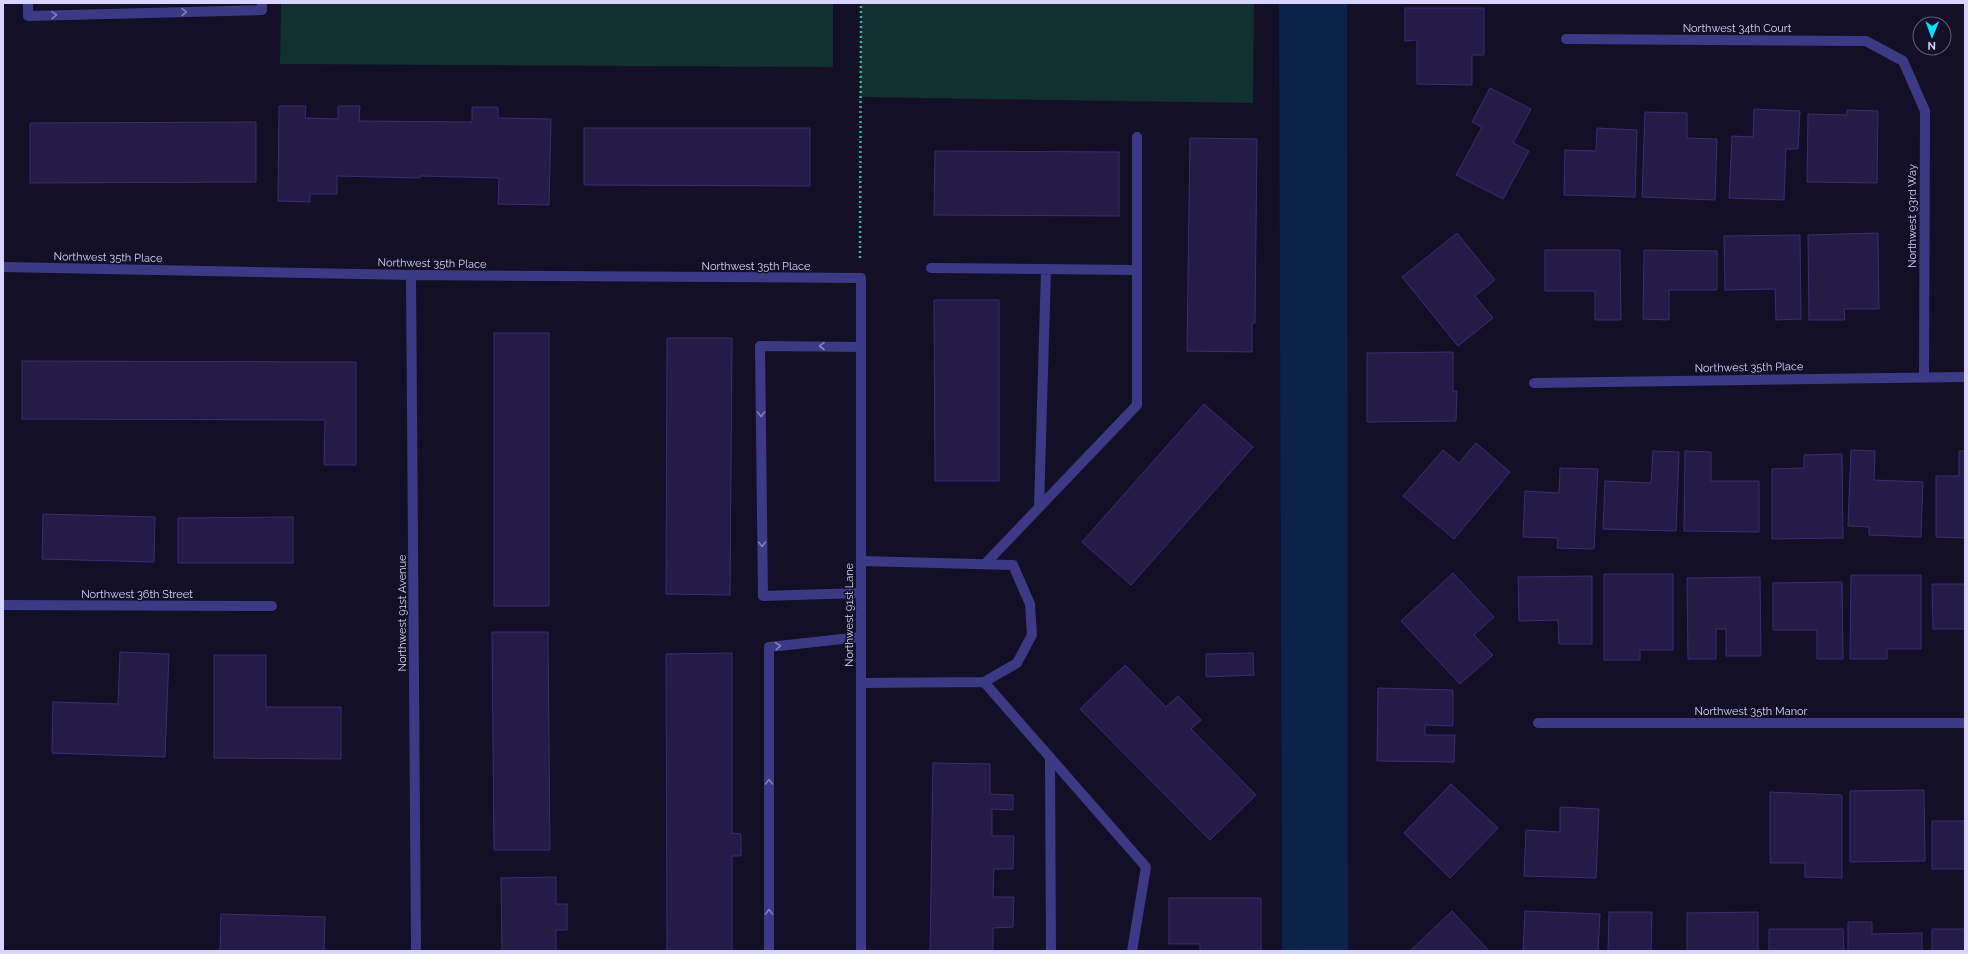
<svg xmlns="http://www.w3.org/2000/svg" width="1968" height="954" font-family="Raleway,sans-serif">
<rect width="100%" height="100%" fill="#130f26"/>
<path fill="#12302f" d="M281 3H833V67L280 64Z
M861 3H1254L1253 103 860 97Z"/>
<path fill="#0c2248" d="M1279 3H1347L1348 951H1282Z"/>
<path fill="#241b47" stroke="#3b2d73" d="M1405 8H1484V55H1472V85L1417 84V40L1405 41Z
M1490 88 1531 109 1513 143 1529 151 1503 199 1456 175 1482 127 1472 122Z
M279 106H306L305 118 338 119V106H360L359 121 472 122V107H498V118L551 119 549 205 498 204 499 178 420 176V178L337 176V194H310V202L278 201Z
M1754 109 1800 111 1798 149H1786L1784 200 1729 198 1732 136 1753 137Z
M1847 110 1878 111 1877 183 1807 182 1808 114 1847 115Z
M1645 112 1687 113V138L1717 139 1715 200 1642 197Z
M256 122V182L30 183V123Z
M584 128H810V186L584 185Z
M1597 128 1637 130 1635 197 1564 195 1565 150 1596 151Z
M1190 138 1257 139 1255 323H1252V352L1187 351Z
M935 151 1119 152V216L934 215Z
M1457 233 1495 280 1475 296 1493 318 1458 346 1402 277Z
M1878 233 1879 309H1844L1845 320H1809L1808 235Z
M1800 235 1801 319 1776 320 1775 289 1725 290 1724 236Z
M1545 250H1620L1621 320H1595V291H1545Z
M1644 250 1717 251V290H1669V320L1643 319Z
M934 300H999V481H935Z
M494 333H549V606H494Z
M667 338H732L730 595 666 594Z
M1453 352V391H1457L1456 421 1367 422V353Z
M22 361 356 362V465H324L325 420 22 419Z
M1204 404 1253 447 1131 585 1082 542Z
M1476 443 1510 472 1454 539 1403 496 1443 450 1459 463Z
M1851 450 1875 451 1874 480 1923 482 1921 537 1869 535V527L1848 526Z
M1653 451 1679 452 1676 531 1603 529 1605 481 1651 483Z
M1685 451 1711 452V481H1759V532L1684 531Z
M1959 451H1965V538L1936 537V476H1959Z
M1842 454 1843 538 1772 539V469L1804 468V455Z
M1560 468 1598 469 1594 549 1557 548 1558 538 1523 537 1525 491 1559 493Z
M43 514 155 517 154 562 42 559Z
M293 517V563H178V518Z
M1453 573 1494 617 1474 635 1493 655 1460 684 1401 621Z
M1604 574H1673V650H1640V660H1604Z
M1851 575H1921V649H1887V659H1850Z
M1592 576V644H1559L1558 620 1519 621 1518 577Z
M1760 577 1761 656H1726V629H1716V659H1688L1687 578Z
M1842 582 1843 659H1817V630H1773V583Z
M1932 584H1965V629H1933Z
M492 632H548L550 850H494Z
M120 652 169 654 165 757 52 753 53 702 118 704Z
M732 653V833L741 834V856H732V951H667L666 654Z
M1253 653 1254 675 1206 677V654Z
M214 655H266V707H341V759L214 758Z
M1125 665 1166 707 1178 696 1201 720 1191 729 1256 795 1210 840 1080 709Z
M1378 688 1453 690V726L1425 725V735H1455L1454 762 1377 761Z
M933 763 990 764V794L1013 795V810L992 809V836H1014L1013 869H994L993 897H1014L1013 927 993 928V951H930Z
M1451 784 1498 828 1450 878 1404 833Z
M1924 790 1925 861 1850 862V791Z
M1770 792 1842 795V878L1805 877V863H1770Z
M1560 807 1599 809 1596 878 1524 876 1526 830 1560 832Z
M1932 821H1965V869H1932Z
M556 877V904H567V930H556V951H502L501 878Z
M1169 898H1261V951H1200V944H1169Z
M1452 911 1489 951H1410Z
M1525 911 1600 914 1598 951H1523Z
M1609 912H1652L1651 951H1608Z
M1758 912V951H1687V913Z
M221 914 325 917 324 951H220Z
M1848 922H1872V934L1922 933V951H1848Z
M1769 929H1843L1844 951H1769Z
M1932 929H1965V951H1932Z"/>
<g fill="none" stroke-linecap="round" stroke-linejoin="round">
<path stroke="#2fb8b0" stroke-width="2.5" stroke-dasharray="2 3" stroke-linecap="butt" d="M860 258 861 3"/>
<path stroke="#3d3a85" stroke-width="10" d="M28 3V16L262 10V3
M931 268 1137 270
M861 347 760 346 763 596 861 593
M1039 507 1046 269
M861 561 1013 565 1030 604 1032 635 1017 663 984 682 861 683
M985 564 1137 405V137
M984 682 1146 867 1132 951
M1050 757 1051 951
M769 951V647L861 637"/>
<path stroke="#3d3a85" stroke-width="10" d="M1566 39 1866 41 1903 61 1925 111 1924 377
M3 267 411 275 861 278V951
M411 275 416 951
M1534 383 1965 377
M3 605 272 606
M1538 723H1965"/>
</g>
<defs><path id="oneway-chevron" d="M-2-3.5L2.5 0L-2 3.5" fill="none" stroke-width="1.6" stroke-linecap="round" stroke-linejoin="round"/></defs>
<g stroke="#837fbc">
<use href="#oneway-chevron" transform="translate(184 12) rotate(-1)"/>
<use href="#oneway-chevron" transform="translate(54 15) rotate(-1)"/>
<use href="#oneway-chevron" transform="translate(822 346) rotate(-180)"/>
<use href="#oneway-chevron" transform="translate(761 414) rotate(89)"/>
<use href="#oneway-chevron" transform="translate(762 544) rotate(89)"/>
<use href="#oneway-chevron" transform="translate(778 646) rotate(-6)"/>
<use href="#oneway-chevron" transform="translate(769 782) rotate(-90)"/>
<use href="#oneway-chevron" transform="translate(769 912) rotate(-90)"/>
</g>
<g text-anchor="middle" stroke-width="3" stroke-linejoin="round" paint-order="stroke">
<g font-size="11" fill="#d9d4ff" stroke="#130f26">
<text x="1737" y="32">Northwest 34th Court</text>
<text transform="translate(1912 216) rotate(-90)" y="4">Northwest 93rd Way</text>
<text transform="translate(108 257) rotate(1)" y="4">Northwest 35th Place</text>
<text transform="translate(432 263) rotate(1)" y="4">Northwest 35th Place</text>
<text x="756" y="270">Northwest 35th Place</text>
<text transform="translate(1749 367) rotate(-1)" y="4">Northwest 35th Place</text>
<text x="137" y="598">Northwest 36th Street</text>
<text transform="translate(402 613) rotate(-90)" y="4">Northwest 91st Avenue</text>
<text transform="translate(849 615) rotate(-90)" y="4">Northwest 91st Lane</text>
<text x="1751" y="715">Northwest 35th Manor</text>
</g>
</g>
<rect width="1968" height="954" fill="none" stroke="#d9d4ff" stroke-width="8"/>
<g transform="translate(1932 36) rotate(181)"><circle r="19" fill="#130f26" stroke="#625e7d"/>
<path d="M0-3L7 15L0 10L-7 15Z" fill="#00e5ff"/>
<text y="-6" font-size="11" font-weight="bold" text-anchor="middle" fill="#d9d4ff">N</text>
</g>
</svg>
